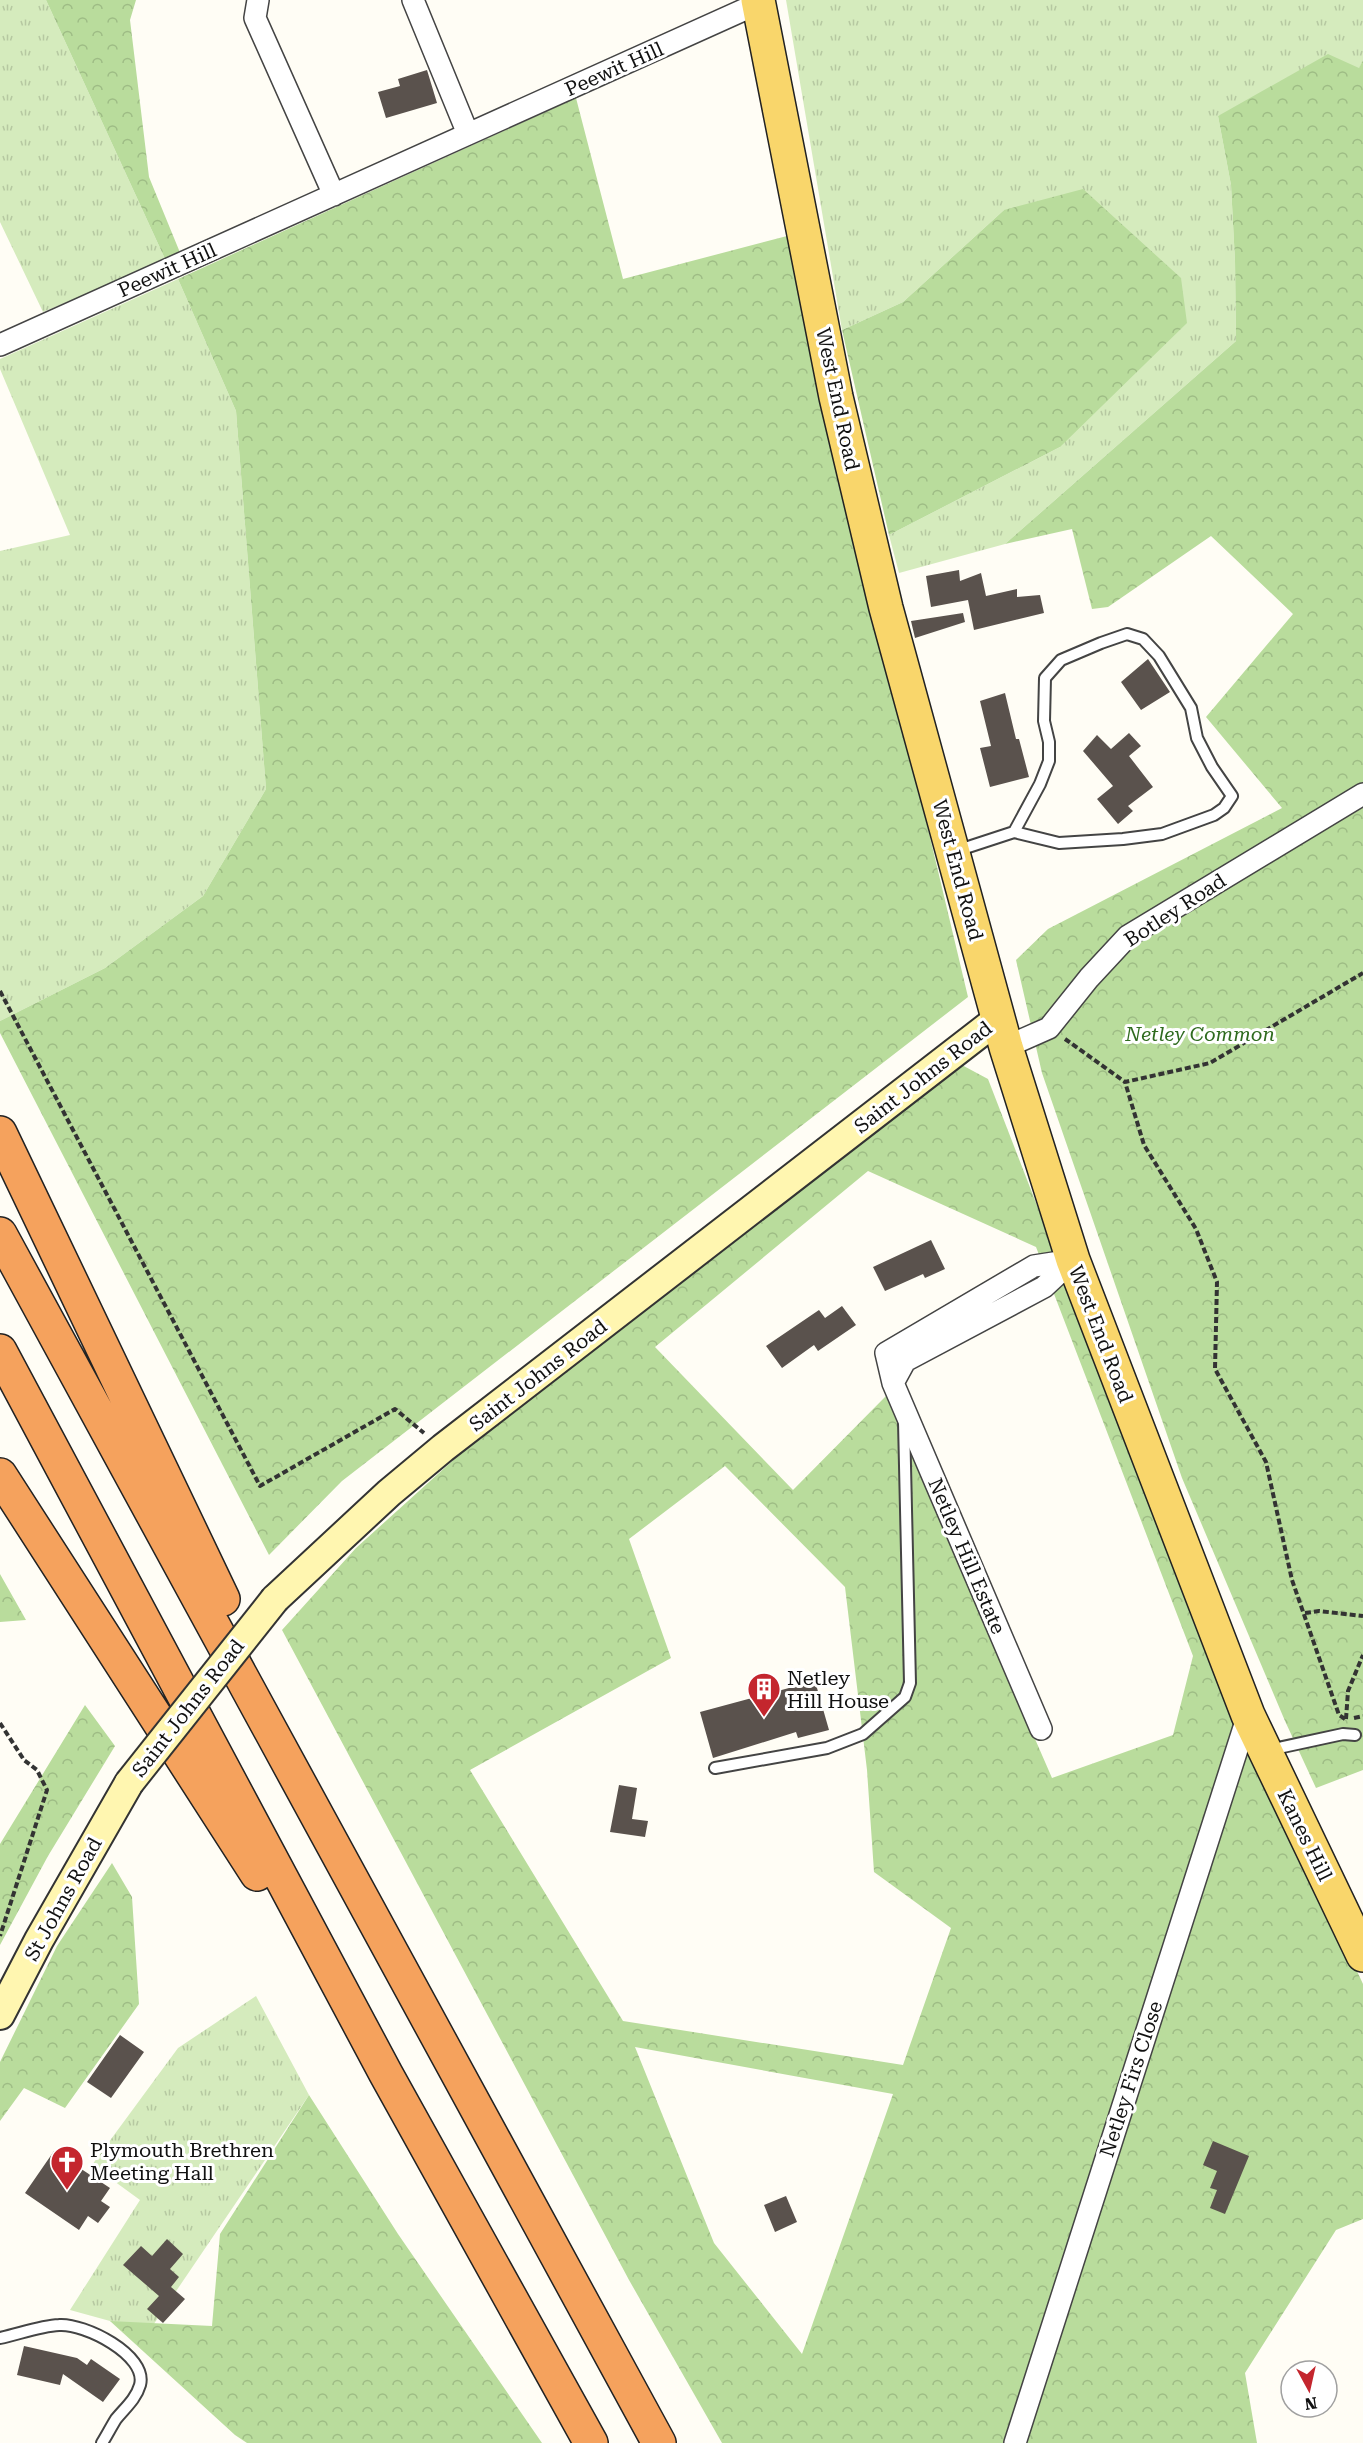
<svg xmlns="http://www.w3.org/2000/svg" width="1363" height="2443" font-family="'Roboto Serif',serif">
<defs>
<pattern id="grass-tufts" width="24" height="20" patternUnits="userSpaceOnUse" patternTransform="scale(1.5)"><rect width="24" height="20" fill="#d5ebbd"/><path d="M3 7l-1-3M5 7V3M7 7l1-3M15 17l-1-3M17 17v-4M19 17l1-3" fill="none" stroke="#b6c8a1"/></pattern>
<pattern id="forest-crowns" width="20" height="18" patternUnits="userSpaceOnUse" patternTransform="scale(1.5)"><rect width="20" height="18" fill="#b9dc9c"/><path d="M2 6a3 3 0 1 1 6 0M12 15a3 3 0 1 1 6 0" fill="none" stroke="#9ebc85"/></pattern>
</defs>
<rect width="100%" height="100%" fill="#fffdf5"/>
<path fill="url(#grass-tufts)" d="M0 0H46L166 261 43 312 0 222Z
M786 0H1363V60L1359 69 1218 116 1231 185 1235 261 1236 341 1005 544 899 573 889 535 1060 447 1004 210 903 302 842 330Z
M178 279 236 411 266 789 203 896 105 968 0 1021V551L70 535 0 369V359Z
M256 1996 309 2095 143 2340 110 2321 70 2310 140 2200 92 2165 178 2048Z"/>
<path fill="url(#forest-crowns)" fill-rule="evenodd" d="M46 0H136L130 20 149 177 181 255 166 261Z
M1328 54 1359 68 1363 60V1770L1316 1788 1285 1721 1182 1478 1042 1073 1016 960 1048 929 1282 808 1206 717 1293 614 1211 536 1108 607 1092 609 1072 529 1005 544 1236 341 1235 261 1231 185 1218 116Z
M576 98 623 279 787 236 968 997 342 1481 269 1555 0 1033V1021L105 968 203 896 266 789 236 411 178 279Z
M1083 189 1181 278 1187 323 1060 447 889 535 842 330 903 302 1004 210Z
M960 1064 988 1079 1215 1665 1363 1984V2219L1336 2230 1245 2373 1257 2443H722L629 2280 282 1630 356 1548 470 1445ZM868 1171 1036 1247 1193 1656 1173 1735 1052 1778 886 1396 793 1490 655 1347ZM725 1466 845 1587 867 1770 874 1872 951 1928 903 2065 623 2021 470 1770 671 1658 629 1539ZM635 2047 893 2094 802 2354 714 2243Z
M0 1574 26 1620 0 1622Z
M85 1705 115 1746 48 1856 0 1945V1844Z
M112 1863 132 1897 139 2004 65 2108 24 2088 0 2121V2062L57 1946Z
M309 2095 398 2234 542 2443H247L235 2435 110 2321 212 2326 220 2234Z"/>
<path fill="#5a524d" d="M427 70 437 103 386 118 378 92 400 86 398 79Z
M959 570 960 581 981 573 986 596 1017 589V597L1040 595 1044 613 974 630 968 600 931 607 926 576Z
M963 613 965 622 915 638 911 621Z
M1148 659 1170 692 1141 710 1121 682Z
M1005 693 1016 739H1019L1029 777 990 787 980 748 991 746 980 701Z
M1129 733 1141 746 1129 756 1153 787 1128 806 1133 811 1118 824 1097 799 1113 786 1083 751 1097 735 1111 749Z
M931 1240 945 1269 925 1278 923 1274 885 1291 873 1267Z
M842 1306 856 1325 818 1351 814 1345 782 1368 766 1346 819 1310 825 1318Z
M815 1681 829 1730 798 1738 796 1732 713 1758 700 1712Z
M619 1785 637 1788 632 1819 648 1821 645 1837 610 1832Z
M120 2035 144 2052 111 2098 87 2082Z
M1213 2141 1249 2156 1225 2214 1210 2208 1217 2190 1210 2188 1217 2171 1203 2165Z
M54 2151 110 2188 101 2201 110 2207 98 2223 88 2216 79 2230 25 2193Z
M786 2196 797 2222 775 2232 764 2205Z
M167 2239 183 2254 170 2269 179 2277 171 2287 185 2299 163 2323 147 2309 159 2296 123 2265 141 2246 152 2256Z
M24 2346 77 2358 87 2365 91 2359 120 2379 103 2402 63 2374 60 2385 17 2375Z"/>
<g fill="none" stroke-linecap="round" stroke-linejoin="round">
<g stroke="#444" stroke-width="14">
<path id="lane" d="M956 851 1014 832 1059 843 1123 839 1162 834 1214 815 1224 808 1232 796 1212 767 1197 738 1191 708 1159 656 1143 639 1127 634 1101 643 1061 660 1045 678 1044 721 1049 742V761L1040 784 1014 832
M1269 1750 1343 1734 1355 1735
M715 1768 827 1748 863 1734 905 1697 910 1683 904 1422
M0 2338C19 2334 40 2326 59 2325 84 2323 148 2355 140 2385 136 2399 125 2408 116 2419 111 2427 107 2435 102 2443"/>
</g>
<g stroke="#444" stroke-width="24">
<path id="street" d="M258 0 255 18 334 195
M413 0 468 134
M0 345 759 3
M1006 1047 1049 1028 1089 978 1128 936 1363 794
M893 1383 905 1361 1044 1287 1073 1260
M1041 1729 893 1383 886 1353 1034 1266 1073 1260
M1015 2443 1248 1715"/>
</g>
<g stroke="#333" stroke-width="32">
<path id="secondary" d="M275 1599 389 1493 443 1448 998 1019
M0 2015 39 1940 129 1783"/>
</g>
<g stroke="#222" stroke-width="36">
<path id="primary" d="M758 0 836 397 886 608 1006 1047 1073 1260 1248 1715 1363 1955"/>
</g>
<g stroke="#222" stroke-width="36">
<path id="highway" d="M0 1133 223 1599
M0 1234 659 2443
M0 1351 386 2074 591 2443
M0 1475 257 1874"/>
</g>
<path stroke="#333" stroke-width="4" stroke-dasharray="6 3" stroke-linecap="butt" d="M0 991 260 1486 395 1409 424 1433
M1065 1039 1125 1082
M1305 1613 1319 1611 1363 1616
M1354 1718 1363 1716
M1345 1719 1339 1715 1292 1580 1266 1462 1215 1369 1217 1282 1196 1229 1144 1145 1125 1082 1210 1063 1363 973
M1346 1719 1348 1691 1363 1655
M0 1723 24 1760 37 1770 47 1790 0 1936"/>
<use href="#lane" stroke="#fff" stroke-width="10"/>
<use href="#street" stroke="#fff" stroke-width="21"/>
<use href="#secondary" stroke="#fff6b0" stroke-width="28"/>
<use href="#primary" stroke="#f9d66b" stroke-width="33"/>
<use href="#highway" stroke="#f5a25d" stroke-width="33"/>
<g stroke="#333" stroke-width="32" stroke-linecap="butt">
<path id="secondary-bridge" d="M129 1783 275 1599"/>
</g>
<use href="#secondary-bridge" stroke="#fff6b0" stroke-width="28"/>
</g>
<defs>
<g id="building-pin" transform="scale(1.725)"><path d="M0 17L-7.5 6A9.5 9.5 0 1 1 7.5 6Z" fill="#c4262e" stroke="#fff"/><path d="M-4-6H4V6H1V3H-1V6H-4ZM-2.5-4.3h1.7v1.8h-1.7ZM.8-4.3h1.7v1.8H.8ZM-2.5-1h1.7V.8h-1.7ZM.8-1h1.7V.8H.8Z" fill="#fff"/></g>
<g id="church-pin" transform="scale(1.725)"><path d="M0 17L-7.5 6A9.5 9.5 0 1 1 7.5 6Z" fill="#c4262e" stroke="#fff"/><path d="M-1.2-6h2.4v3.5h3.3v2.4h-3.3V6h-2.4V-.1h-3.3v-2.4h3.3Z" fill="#fff"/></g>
</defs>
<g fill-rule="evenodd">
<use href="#building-pin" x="764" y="1689"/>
<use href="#church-pin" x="67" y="2162"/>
</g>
<g text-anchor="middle" stroke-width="6" stroke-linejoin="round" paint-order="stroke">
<g font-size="20" fill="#111" stroke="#fff">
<text transform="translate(614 69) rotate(-24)" y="7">Peewit Hill</text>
<text transform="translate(167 270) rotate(-24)" y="7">Peewit Hill</text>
<text transform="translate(838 399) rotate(78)" y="7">West End Road</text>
<text transform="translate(958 870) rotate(75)" y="7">West End Road</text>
<text transform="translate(1175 910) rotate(-33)" y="7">Botley Road</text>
<text transform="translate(923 1077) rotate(-38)" y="7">Saint Johns Road</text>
<text transform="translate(1101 1334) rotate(69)" y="7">West End Road</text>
<text transform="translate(538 1375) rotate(-38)" y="7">Saint Johns Road</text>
<text transform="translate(967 1556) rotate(67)" y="7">Netley Hill Estate</text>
<text transform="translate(188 1708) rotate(-52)" y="7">Saint Johns Road</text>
<text transform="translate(1305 1835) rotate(64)" y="7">Kanes Hill</text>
<text transform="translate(63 1899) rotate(-61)" y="7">St Johns Road</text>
<text transform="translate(1131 2079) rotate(-72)" y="7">Netley Firs Close</text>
</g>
<g font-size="20" font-style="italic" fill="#2f6b1f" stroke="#fff">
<text x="1200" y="1041">Netley Common</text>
</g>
<g font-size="20" fill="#111" stroke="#fff" text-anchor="start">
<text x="787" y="1685">Netley<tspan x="787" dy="23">Hill House</tspan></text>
<text x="90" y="2157">Plymouth Brethren<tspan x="90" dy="23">Meeting Hall</tspan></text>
</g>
</g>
<g transform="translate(1309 2389) rotate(172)"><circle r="28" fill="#ffffff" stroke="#a0a0a0" stroke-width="1.5"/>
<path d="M0-4.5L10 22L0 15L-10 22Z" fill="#c4262e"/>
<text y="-9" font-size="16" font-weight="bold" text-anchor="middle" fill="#111111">N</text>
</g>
</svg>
